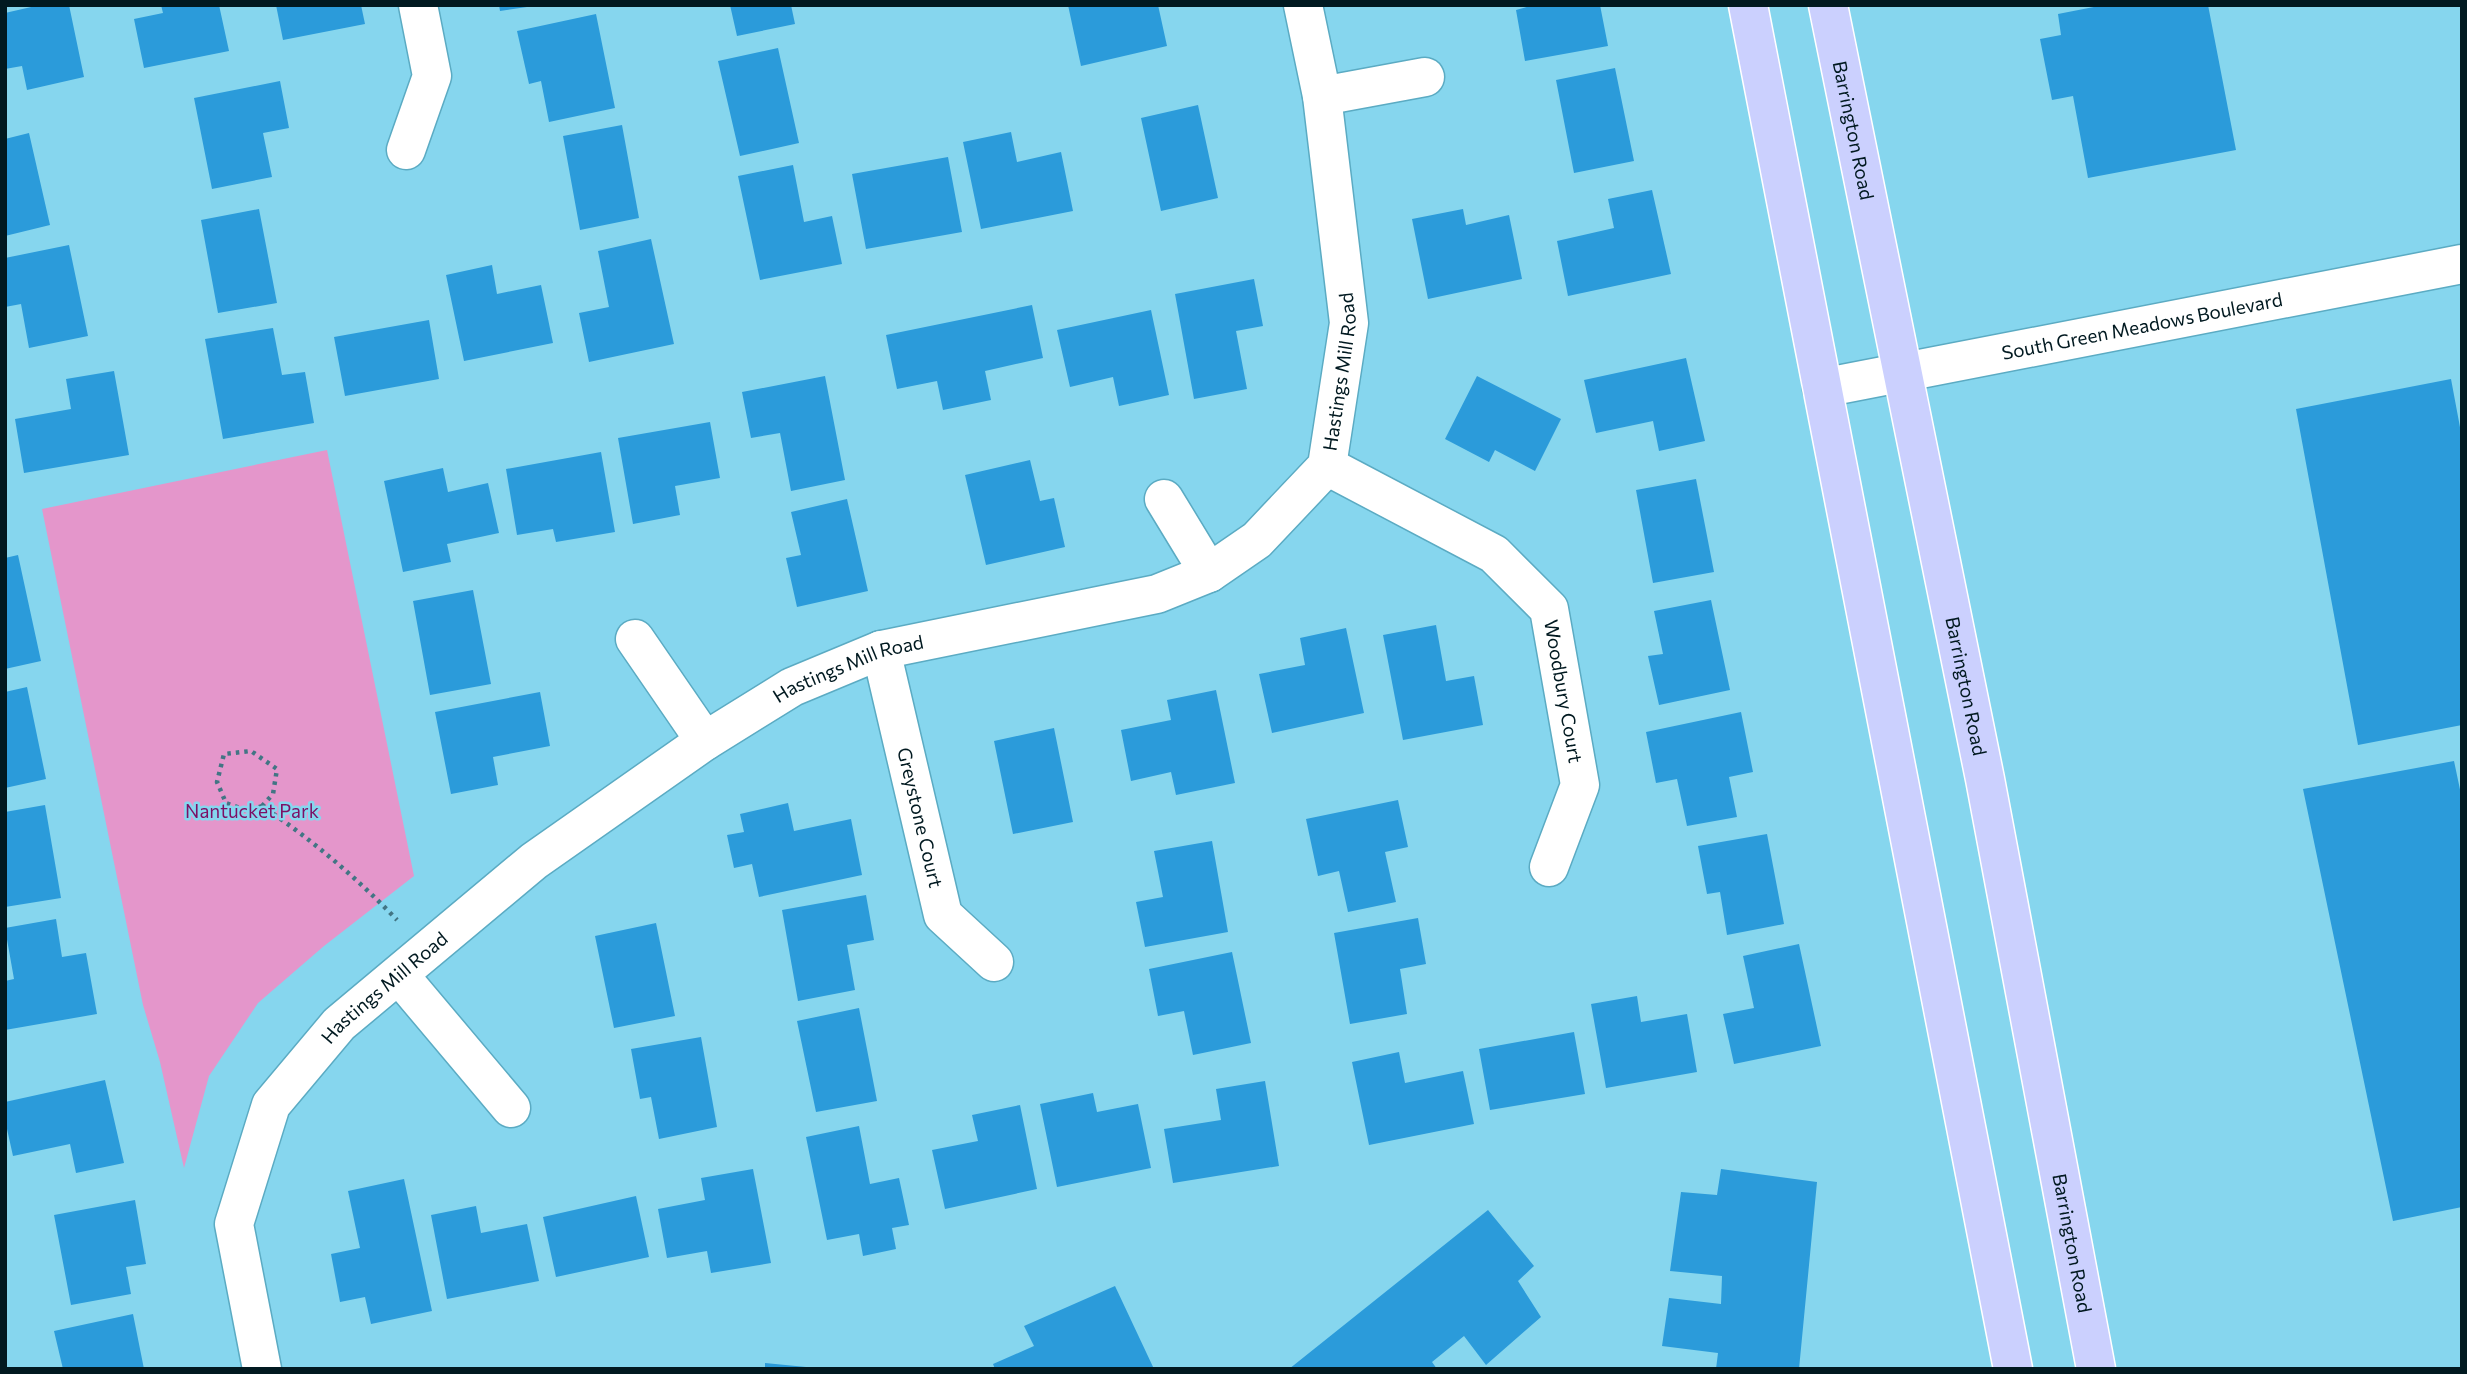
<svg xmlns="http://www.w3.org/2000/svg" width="2467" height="1374" font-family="Commissioner,sans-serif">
<rect width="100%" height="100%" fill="#86d6ee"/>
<path fill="#e496cb" d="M327 450 414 876 324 946 258 1003 209 1076 184 1168 160 1062 143 1005 42 509Z"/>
<path fill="#2b9bda" d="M40 5H69L84 77 27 90 22 66 5 69V13Z
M161 5H219L229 51 144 68 134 19 163 13Z
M276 5H361L365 24 283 40Z
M499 5H527V7L500 11Z
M730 5H791L795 24 737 36Z
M1068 5H1158L1167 46 1081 66Z
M1534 5H1600L1608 46 1525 61 1516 10Z
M2104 5H2208L2236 150 2088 178 2073 96 2052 100 2040 39 2061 35 2058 14Z
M596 14 615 108 549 122 541 81 529 84 517 31Z
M778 48 799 143 740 156 718 61Z
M1615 68 1634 161 1574 173 1556 80Z
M280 81 289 128 263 133 272 177 212 189 194 98Z
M1198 105 1218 198 1161 211 1141 118Z
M622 125 639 218 580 230 563 136Z
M1011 132 1017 162 1061 152 1073 211 981 229 963 142Z
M29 133 50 225 5 236V139Z
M948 157 962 232 866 249 852 174Z
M793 165 804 222 832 216 842 264 760 280 738 176Z
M1652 190 1671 274 1568 296 1557 241 1614 228 1608 199Z
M259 209 277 303 218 313 201 220Z
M1463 209 1466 225 1509 215 1522 279 1428 299 1412 219Z
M651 239 674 344 589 362 579 313 609 307 598 251Z
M69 245 88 336 29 348 21 304 5 307V258Z
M492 265 497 294 541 285 553 343 464 361 446 275Z
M1254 279 1263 326 1236 331 1247 389 1194 399 1175 294Z
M1032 305 1043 358 985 371 991 400 943 410 937 381 897 389 886 335Z
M1151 310 1169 395 1119 406 1113 377 1070 387 1057 330Z
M429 320 439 379 345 396 334 337Z
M273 328 282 375 305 372 314 423 223 439 205 339Z
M1686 358 1705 441 1659 451 1653 421 1596 433 1584 380Z
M114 371 129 455 24 473 15 419 71 409 66 379Z
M825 376 845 480 791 491 780 433 751 438 742 392Z
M1477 376 1561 419 1535 471 1495 450 1489 462 1445 439Z
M2451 379 2462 438V725L2358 745 2296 409Z
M710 422 720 478 675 486 680 515 633 524 618 438Z
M601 452 615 532 556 542 553 529 517 535 506 469Z
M1030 460 1040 501 1054 498 1065 547 986 565 965 475Z
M443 468 448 492 488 483 499 533 447 544 451 562 403 572 384 481Z
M1696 479 1714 572 1653 583 1636 490Z
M847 499 868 591 797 607 786 558 801 555 791 512Z
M18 555 41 661 5 669V558Z
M473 590 491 684 430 695 413 601Z
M1711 600 1730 690 1659 705 1648 656 1663 654 1654 611Z
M1436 625 1446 681 1474 676 1483 725 1403 740 1383 635Z
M1346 628 1364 713 1272 733 1259 674 1305 665 1300 638Z
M27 687 46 779 5 788V692Z
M1216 690 1235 783 1176 795 1171 772 1131 781 1121 730 1171 720 1167 700Z
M540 692 550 746 493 757 498 785 451 794 435 712Z
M1741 712 1753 772 1729 777 1737 817 1687 826 1677 779 1656 783 1646 732Z
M1054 728 1073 822 1013 834 994 741Z
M2454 761 2462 799V1207L2393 1221 2303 789Z
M1398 800 1408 847 1385 852 1396 902 1348 912 1339 871 1318 876 1306 819Z
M788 803 794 831 851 819 862 875 759 897 752 864 734 868 727 835 744 832 740 814Z
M45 805 61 898 5 907V812Z
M1767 834 1784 924 1727 935 1720 892 1707 894 1698 846Z
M1212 841 1228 932 1145 947 1136 902 1163 897 1154 851Z
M866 895 874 940 847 945 855 990 798 1001 782 910Z
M1418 918 1426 964 1400 969 1407 1014 1350 1024 1334 933Z
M56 919 62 957 86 953 97 1014 5 1030V981L14 979 5 928Z
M656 923 675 1016 614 1028 595 936Z
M1799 944 1821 1046 1734 1064 1723 1014 1754 1008 1743 956Z
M1232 952 1251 1043 1193 1055 1184 1011 1158 1016 1149 969Z
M1637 996 1641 1022 1687 1014 1697 1072 1606 1088 1591 1004Z
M859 1008 877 1101 816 1112 797 1021Z
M1574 1032 1585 1094 1490 1110 1479 1049Z
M701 1037 717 1127 659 1139 651 1097 640 1099 631 1049Z
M1399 1052 1405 1083 1463 1071 1474 1124 1369 1145 1352 1062Z
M105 1080 124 1163 76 1173 70 1144 13 1156 5 1120V1102Z
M1265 1081 1279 1166 1173 1183 1164 1129 1221 1120 1216 1089Z
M1093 1093 1097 1112 1138 1104 1151 1168 1057 1187 1040 1104Z
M1020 1105 1037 1189 945 1209 932 1150 978 1141 972 1115Z
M859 1126 870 1184 899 1178 909 1225 892 1228 896 1249 863 1256 859 1234 827 1240 806 1137Z
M753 1169 771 1263 711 1273 707 1251 667 1258 658 1209 705 1200 701 1178Z
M1721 1169 1817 1182 1799 1369H1716L1718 1353 1662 1346 1669 1298 1721 1304 1722 1276 1670 1271 1681 1192 1717 1195Z
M404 1179 432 1311 371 1324 365 1297 340 1302 331 1254 360 1248 348 1191Z
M636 1196 649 1257 556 1277 543 1217Z
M135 1200 146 1264 126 1267 131 1294 71 1305 54 1215Z
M476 1206 481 1233 527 1224 539 1281 447 1299 431 1215Z
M1488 1210 1534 1266 1518 1281 1541 1317 1486 1365 1464 1336 1432 1362 1437 1369H1289Z
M1115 1286 1154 1369H995L993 1364 1034 1346 1024 1326Z
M133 1314 144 1369H63L54 1331Z
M765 1363 806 1367V1369H765Z"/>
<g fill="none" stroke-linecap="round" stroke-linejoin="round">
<g stroke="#5babc3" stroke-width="41">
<g id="minor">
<path d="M1322 96 1425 77"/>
<path d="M406 150 432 76 418 5"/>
<path id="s1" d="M1822 388 2462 264"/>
<path id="s2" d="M1327 466 1494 554 1549 609 1580 785 1549 867"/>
<path d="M1164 499 1209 573"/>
<path d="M635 639 705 741"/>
<path id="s3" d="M881 650 943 915 994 962"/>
<path d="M399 975 511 1108"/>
<path id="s4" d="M262 1369 234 1224 271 1105 339 1024 534 861 705 741 792 687 881 650 1157 594 1209 573 1257 540 1327 466 1349 323 1322 96 1303 5"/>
</g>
</g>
<g stroke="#fff" stroke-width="41">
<g id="major">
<path d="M1748 5 2013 1369"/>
<path id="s5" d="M1828 5 1985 779 2096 1369"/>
</g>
</g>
<path stroke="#427584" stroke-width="4.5" stroke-dasharray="3.5 5" stroke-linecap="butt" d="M262 806 273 794 277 769 251 751 224 754 217 782 226 803 248 811 262 806C311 839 356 877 397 920"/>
<use href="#minor" stroke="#fff" stroke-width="38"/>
<use href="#major" stroke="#cbd0fe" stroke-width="38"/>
</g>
<g text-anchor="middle" stroke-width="5" stroke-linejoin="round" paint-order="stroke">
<g font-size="19" fill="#011920" stroke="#86d6ee">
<text dy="7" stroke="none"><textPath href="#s5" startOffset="128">Barrington Road</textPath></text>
<text dy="7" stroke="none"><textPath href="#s1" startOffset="326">South Green Meadows Boulevard</textPath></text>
<text dy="7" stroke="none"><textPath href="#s4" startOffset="1633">Hastings Mill Road</textPath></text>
<text dy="7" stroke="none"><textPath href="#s4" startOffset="1003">Hastings Mill Road</textPath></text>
<text dy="7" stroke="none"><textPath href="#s5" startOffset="695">Barrington Road</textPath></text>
<text dy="7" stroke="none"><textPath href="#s2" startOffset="350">Woodbury Court</textPath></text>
<text dy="7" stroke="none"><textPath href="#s3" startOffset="172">Greystone Court</textPath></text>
<text dy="7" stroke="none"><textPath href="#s4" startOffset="436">Hastings Mill Road</textPath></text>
<text dy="7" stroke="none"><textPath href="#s5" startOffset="1262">Barrington Road</textPath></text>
</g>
<g font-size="19" fill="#7d0f65" stroke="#86d6ee">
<text x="252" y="818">Nantucket Park</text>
</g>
</g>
<rect width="2467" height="1374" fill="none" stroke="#011920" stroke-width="14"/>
</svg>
